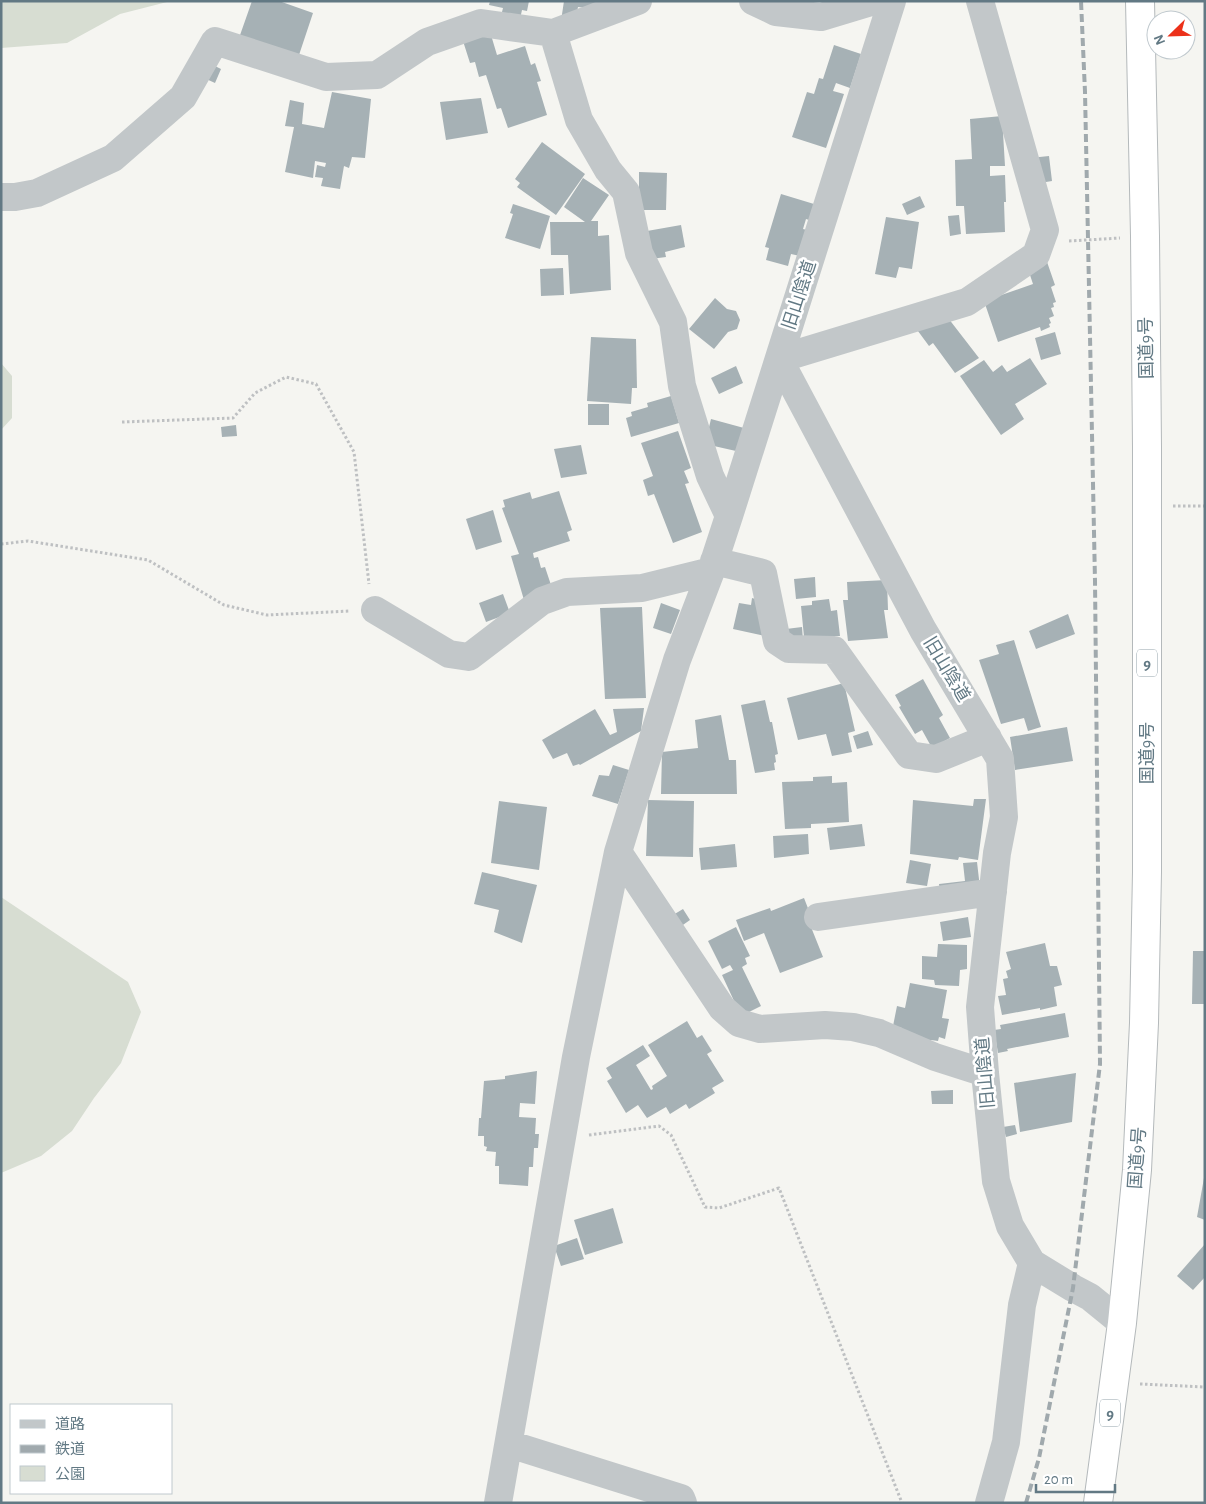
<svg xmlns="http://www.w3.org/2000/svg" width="1206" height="1504" font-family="'Alegreya Sans','Noto Sans JP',sans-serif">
<rect width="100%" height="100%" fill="#f5f5f1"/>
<path fill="#d7ddd2" d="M1 1H171L120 14 67 43 1 48Z
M1 363 12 376V418L1 430Z
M1 897 128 982 141 1012 121 1063 94 1098 72 1131 41 1156 1 1173Z"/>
<path fill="#a6b1b5" d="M252 1H279L313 13 298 58 239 38Z
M490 1H529L527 11 522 10 520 19 501 16 503 8 489 5Z
M564 1H608L606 10 578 7 575 22 561 21Z
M491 35 497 55 525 46 531 65 535 63 541 81 537 82 547 115 508 128 501 108 497 109 486 75 479 77 475 62 470 63 463 41Z
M834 45 861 54 850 88 836 83 833 91 844 94 826 148 792 137 807 92 814 94 819 78 823 79Z
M211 64 221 69 215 83 204 78Z
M332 92 371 99 365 158 352 157 349 168 344 166 340 189 321 186 323 178 315 177 317 165 325 167 326 163 315 161 313 178 285 172 294 127 285 126 290 100 304 103 302 124 324 128Z
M481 98 488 133 446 140 440 102Z
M1002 116 1005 166H990V176L1005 175 1006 202H1004L1005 232 966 234 964 206H956L955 160 972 159 970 119Z
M542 142 585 174 556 215 517 187 520 183 515 179Z
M1049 156 1052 181 1034 184 1030 158Z
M639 172 667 173 666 210H639Z
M583 178 609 195 591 221H598V236L609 235 611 290 570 294 568 255H551L550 222H585L564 207Z
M781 194 814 204 809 220 806 219 803 229 807 230 800 256 791 254 788 266 766 260 769 248 765 247Z
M920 196 925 207 907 215 902 204Z
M513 204 550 216 540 249 505 238 513 214 510 213Z
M959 215 961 234 950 236 948 216Z
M886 217 919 222 912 269 899 267 896 278 875 274Z
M681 225 685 247 665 252 666 257 651 259 647 231Z
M1046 259 1055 285 1051 287 1056 302 1053 303 1054 307 1051 308 1054 316 1049 318 1051 323 1049 324 1050 327 1041 331 1040 327 998 342 984 301 1033 284 1028 269Z
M563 268 564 295 541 296 540 269Z
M715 298 727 309 736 311 740 320 737 329 728 332 714 349 689 329Z
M945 314 979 358 955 373 933 343 929 346 915 327Z
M1055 332 1061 354 1041 360 1035 338Z
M591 337 636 339 637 388H632L631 404 587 401Z
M1030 358 1047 384 1015 404 1024 419 1001 435 960 376 984 360 993 372 1002 365 1007 372Z
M736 366 743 383 719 394 711 378Z
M671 396 679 423 631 437 626 418 632 416 631 412 648 407 647 403Z
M588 404H609V425H588Z
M711 419 744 428 736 451 705 444Z
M236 425 237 436 222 437 221 427Z
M678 431 691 468 684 471 689 483 685 484 702 532 673 543 654 494 648 496 643 480 653 476 641 443Z
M581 445 587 474 561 478 554 449Z
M559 491 572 530 567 532 570 541 533 553 534 558 538 557 541 568 545 567 553 591 524 600 511 556 519 554 502 508 505 507 503 500 530 492 532 499Z
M493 510 502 542 476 550 466 519Z
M815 577 816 597 796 599 794 579Z
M887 580 888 610H884L888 638 848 641 843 600H848L847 582Z
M503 594 510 613 486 622 479 603Z
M752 598 768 603 765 636 733 629 739 603 751 605Z
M829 599 831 611 837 610 840 636H834L805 647 801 606 812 605V601Z
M661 603 680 610 671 634 653 628Z
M642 607 646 698 605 699 600 608Z
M1068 614 1075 634 1036 649 1029 631Z
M802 627 803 641 788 643 786 629Z
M1014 640 1041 727 1028 731 1024 718 1001 724 979 660 999 654 996 645Z
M923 679 943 715 939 718 950 738 932 748 922 730 915 734 899 707 901 706 895 695Z
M844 683 855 731 848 733 852 752 832 756 826 734 798 740 787 698Z
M765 700 770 722H772L778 754 775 755 776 762 774 763 775 770 755 773 741 705Z
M644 708 641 731 580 765 579 764 573 766 567 753 553 759 542 740 595 709 610 735 617 732 613 709Z
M721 715 729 760H736L737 794H661L662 752 698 748 695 720Z
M1067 727 1073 761 1015 770 1010 737Z
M868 731 873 745 857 749 853 736Z
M613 765 629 770 618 804 592 796 599 775 609 776Z
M832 776V783L847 782 849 822 811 824V828L785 829 782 782 813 781V777Z
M974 799H986L978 860 959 857 958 860 910 854 913 800 973 806Z
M648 800 694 801 693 857 646 856Z
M499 801 547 807 539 870 491 863Z
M862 824 865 846 830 850 827 828Z
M808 834 809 854 774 858 773 836Z
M735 844 737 867 701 870 699 848Z
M910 860 931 864 927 886 906 883Z
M977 862 980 888 940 892 939 884 965 881 963 863Z
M482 872 537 885 522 943 494 932 499 910 474 904Z
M804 898 811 916 807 917 823 957 780 973 764 933 744 941 736 920 770 908 771 911Z
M683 909 690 920 680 927 673 915Z
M968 917 971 937 943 941 940 922Z
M736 927 750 956 745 958 747 964 742 967 761 1006 741 1016 722 975 733 970 730 965 722 969 708 941Z
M1045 943 1050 966H1057L1062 985 1054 987 1057 1006 1040 1010V1008L1002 1015 998 996 1006 995 1003 979 1008 978 1006 971 1011 969 1006 952Z
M938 944 967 945V969L960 970 959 986 935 985 934 980 922 979V956L937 957Z
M1193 951H1205V1004H1192Z
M910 983 947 990 942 1018 949 1019 945 1039 939 1037 938 1041 931 1040 930 1044 901 1034 902 1028 893 1026 897 1006 905 1008Z
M1065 1013 1069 1037 1007 1049 1008 1051 998 1053 994 1030 1001 1029 1000 1025Z
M687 1021 697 1038 702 1035 712 1051 707 1054 724 1081 712 1088 715 1093 689 1109 686 1104 670 1114 666 1107 647 1118 638 1105 626 1113 607 1081 612 1078 606 1068 643 1045 650 1056 636 1065 651 1090 653 1089 652 1086 667 1076 648 1045Z
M537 1071 535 1104 520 1103 519 1117 536 1118 535 1134H539L538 1148H534L533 1167H529L528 1186 499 1184V1166H495L496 1152 486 1151 487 1147 484 1146V1136H478L479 1118H481L484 1081 505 1079V1076Z
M1076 1073 1072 1122 1020 1132 1014 1083Z
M953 1090V1104H932L931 1091Z
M1015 1125 1017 1134 1006 1137 1003 1127Z
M1204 1178H1205V1220L1197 1217Z
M613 1208 623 1243 585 1255 574 1220Z
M577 1238 584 1259 561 1266 554 1246Z
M1205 1244V1277L1193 1290 1177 1276Z"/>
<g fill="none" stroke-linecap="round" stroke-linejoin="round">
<g stroke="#b4b9bb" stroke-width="30">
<path id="highway" d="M1098 1503 1122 1323 1137 1170 1144 1023 1147 872V447L1145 236 1140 1"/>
</g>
<path stroke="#bec0c2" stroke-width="3" stroke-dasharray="2.5 2.5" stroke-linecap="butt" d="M1069 241 1120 238
M122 422 233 418 255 393 286 377 316 384 354 452 369 584
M1173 506H1205
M1 544 28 541 148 560 224 605 267 615 350 611
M589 1135 659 1126 671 1135 705 1207 719 1208 779 1188 902 1503
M1140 1384 1205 1387"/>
<path stroke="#c2c7c9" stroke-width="28" d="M753 1 776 12 821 17 874 1
M553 33 579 120 608 170 626 192 639 253 673 322 682 386 710 476 729 516
M1 197H15L37 193 113 158 183 97 215 41 326 77 377 75 427 42 481 23 553 33 638 1
M779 359 923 630 1000 759 1004 817 997 853 980 1007 985 1073 996 1181 1010 1226 1032 1263 1073 1288 1090 1297 1122 1323
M779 359 967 302 1036 255 1045 230 980 1
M714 561 763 573 777 641 789 649 834 650 909 755 936 759 988 738
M375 610 449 654 469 657 542 601 567 592 642 588 711 571
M618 852 722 1008 739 1023 760 1029 825 1025 853 1027 879 1033 935 1057 985 1073
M818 917 993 892
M509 1444 681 1498 683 1503
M498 1503 576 1057 618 852 677 660 711 571 729 516 892 1
M989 1503 1006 1442 1022 1305 1032 1263"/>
<use href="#highway" stroke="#fff" stroke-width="28"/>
<path stroke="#a0a9ad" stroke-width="4" stroke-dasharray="8 4" stroke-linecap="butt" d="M1026 1503 1039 1458 1073 1288 1100 1064 1095 581 1085 92 1081 1"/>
</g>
<g text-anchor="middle" stroke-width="5" stroke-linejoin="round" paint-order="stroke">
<g fill="#fff" stroke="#91a1a9" stroke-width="1">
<rect x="1137" y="649.5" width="20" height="27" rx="4"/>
<rect x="1100" y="1399.5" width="20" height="27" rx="4"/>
</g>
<g font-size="16" font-weight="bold" fill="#627984">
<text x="1147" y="669">9</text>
<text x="1110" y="1419">9</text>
</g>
<g font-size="18" fill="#627984" stroke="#fff">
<text transform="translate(799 295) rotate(-72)" y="6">旧山陰道</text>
<text transform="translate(1146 348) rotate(-91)" y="6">国道9号</text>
<text transform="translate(947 669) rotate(59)" y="6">旧山陰道</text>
<text transform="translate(1147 753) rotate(-90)" y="6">国道9号</text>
<text transform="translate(985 1073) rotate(-95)" y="6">旧山陰道</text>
<text transform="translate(1137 1158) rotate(-86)" y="6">国道9号</text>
</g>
</g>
<rect width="1206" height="1504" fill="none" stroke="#627984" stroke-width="5"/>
<rect x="10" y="1404" width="162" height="90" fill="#ffffff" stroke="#c0c9ce"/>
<rect x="20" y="1420" width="25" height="8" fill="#c2c7c9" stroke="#c0c9ce"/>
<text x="55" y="1429" font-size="15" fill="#627984">道路</text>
<rect x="20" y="1445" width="25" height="8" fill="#a0a9ad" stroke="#c0c9ce"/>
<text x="55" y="1454" font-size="15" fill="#627984">鉄道</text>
<rect x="20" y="1466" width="25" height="15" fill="#d7ddd2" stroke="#c0c9ce"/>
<text x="55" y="1479" font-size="15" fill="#627984">公園</text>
<g transform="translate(1171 35) rotate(247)"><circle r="24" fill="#ffffff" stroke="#c0c9ce"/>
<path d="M0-4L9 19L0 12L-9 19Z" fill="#ec311a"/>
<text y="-8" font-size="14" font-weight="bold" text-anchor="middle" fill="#627984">N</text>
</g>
<path d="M1036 1484v8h79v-8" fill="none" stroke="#627984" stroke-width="2.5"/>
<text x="1044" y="1484" font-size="15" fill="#627984" stroke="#ffffff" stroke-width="4" paint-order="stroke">20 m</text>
</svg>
